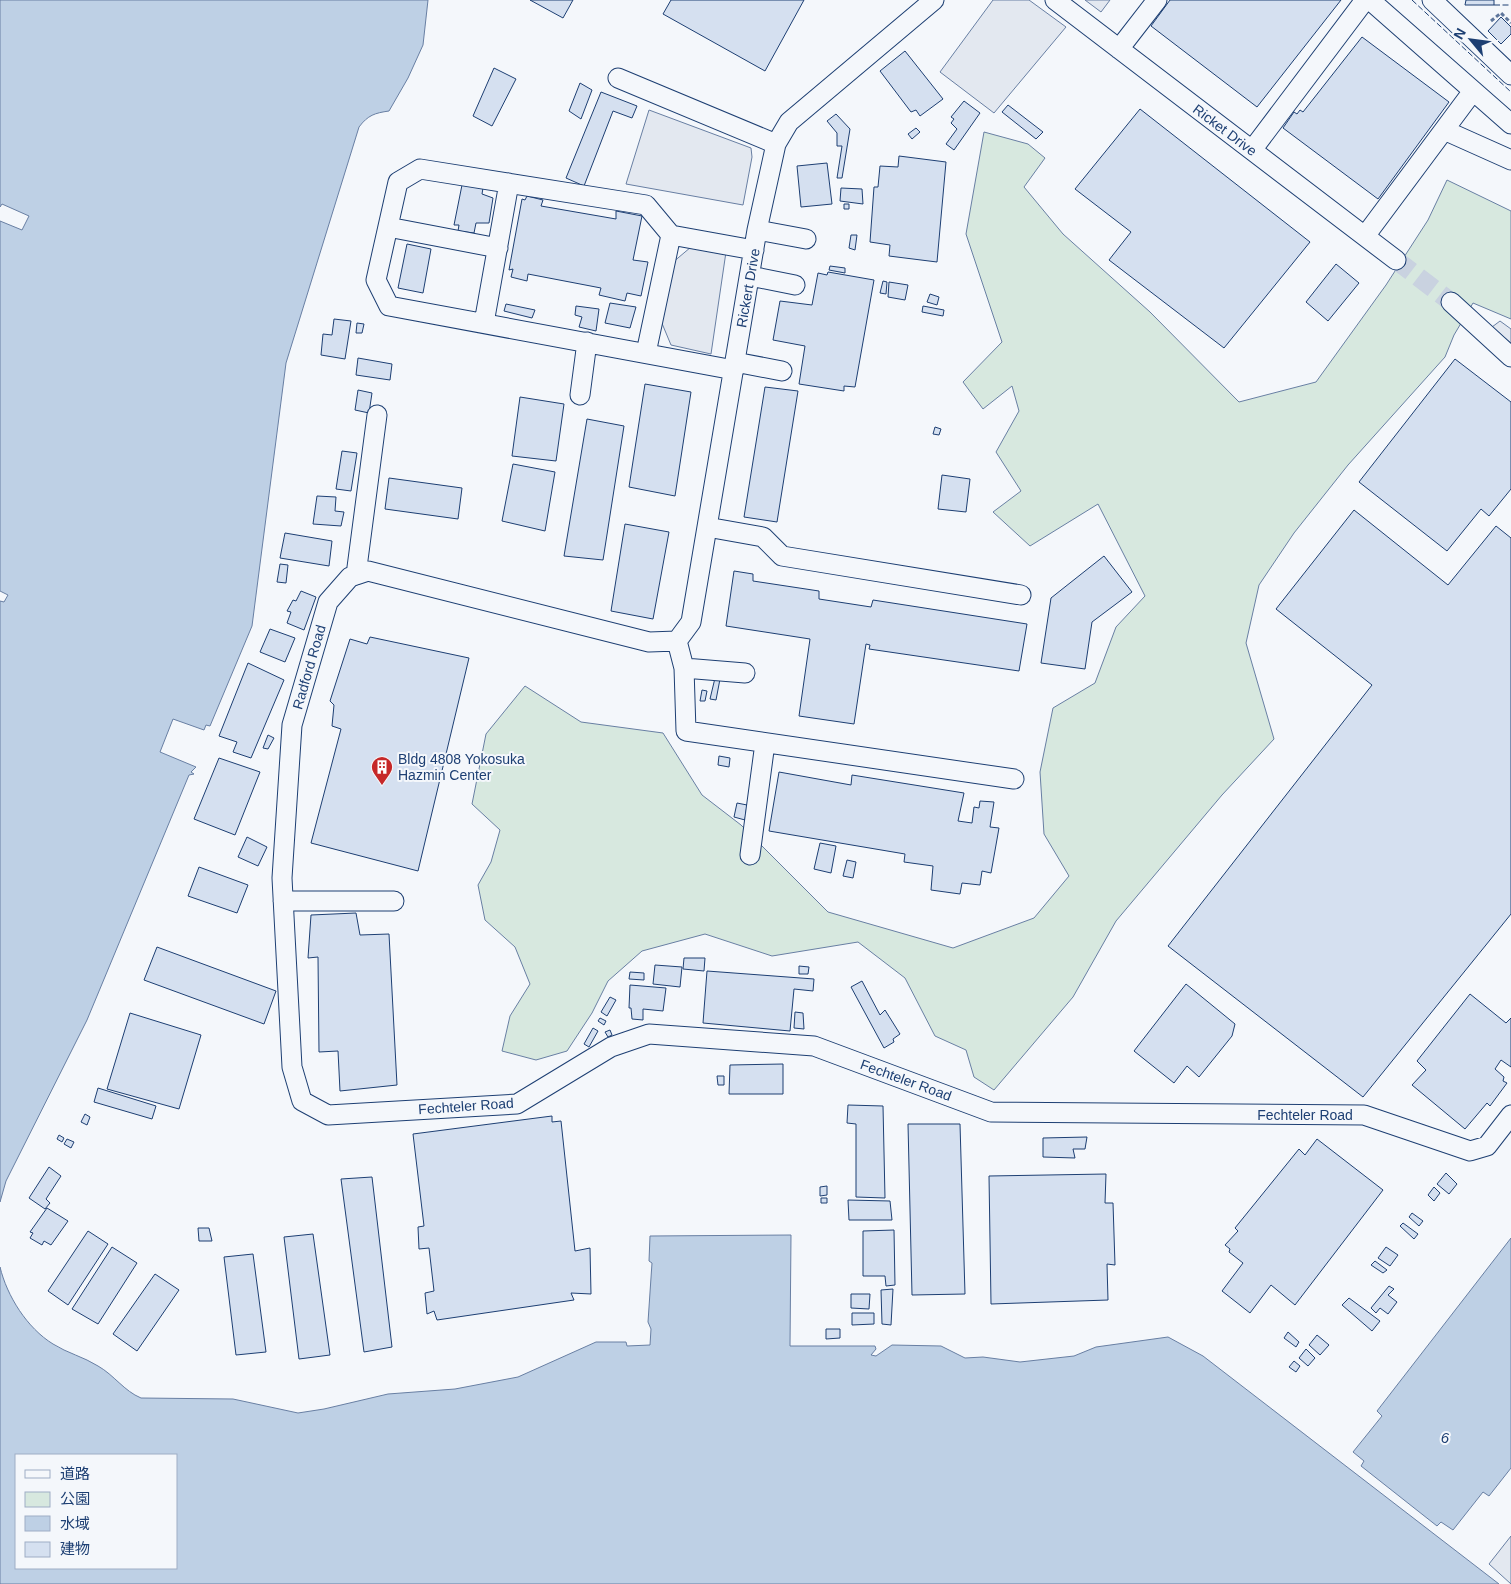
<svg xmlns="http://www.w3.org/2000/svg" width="1511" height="1584" font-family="Arial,'Noto Sans JP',sans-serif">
<rect width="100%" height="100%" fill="#f4f7fb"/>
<path fill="#d7e8df" stroke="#687fa3" d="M984 132 1028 144 1045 158 1024 187 1063 234 1150 312 1239 402 1316 382 1386 285 1428 220 1447 180 1511 211V319L1473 303 1454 335 1445 357 1348 465 1294 533 1259 585 1246 643 1274 739 1222 795 1116 921 1073 997 994 1090 974 1077 966 1050 935 1036 905 978 858 942 772 956 705 934 642 951 608 981 592 1013 567 1051 536 1060 502 1051 510 1016 530 984 515 947 485 920 478 885 491 862 500 830 472 804 486 734 525 686 581 722 663 733 702 795 741 825 828 912 953 948 1034 918 1069 876 1044 834 1040 772 1053 708 1095 683 1116 627 1145 596 1098 504 1030 546 993 512 1021 491 996 452 1019 411 1012 386 983 409 963 382 1002 342 966 234Z"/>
<path fill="#e3e8f0" stroke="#687fa3" d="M993 0H1029L1066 27 994 113 940 72Z
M1085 0H1110L1101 12Z
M649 110 751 148 752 157 743 205 626 184Z
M691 247 726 252 711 354 671 345 661 321 672 263Z
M1500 321 1511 329V343L1492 327Z
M1511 1536V1584L1489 1564Z"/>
<path fill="#bed0e5" stroke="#687fa3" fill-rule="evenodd" d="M0 0H428L423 45 408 78 389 111C375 113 368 115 359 127L286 363 252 626 210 726 206 725 204 730 173 719 160 752 196 767 191 772 194 774 189 775 87 1020 6 1181 0 1202V601L4 602 8 595 0 591V221L22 230 29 216 2 204 0 207Z
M791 1235 790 1346H875L876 1349 871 1355 876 1356 892 1345 941 1346 965 1358 983 1357 1020 1362 1074 1356 1096 1347 1168 1337 1203 1356 1499 1584H0V1267C7 1296 27 1328 53 1344 67 1353 84 1357 98 1366 114 1375 124 1391 141 1398L233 1399 298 1413 324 1409 388 1394 455 1389 518 1377 596 1342H626L627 1346 650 1345 651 1329 648 1322 652 1263 649 1261 650 1236ZM16 1455H176V1568H16Z
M1511 1238V1468L1489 1496 1483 1492 1453 1530 1441 1522 1437 1526 1361 1466 1364 1461 1353 1452 1382 1416 1377 1411Z"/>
<path fill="#d5e0f0" stroke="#1d3f73" d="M530 0H573L563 18Z
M671 0H804L765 71 663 14Z
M1170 0H1341L1257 107 1151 26Z
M1466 0H1494V5H1465Z
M1501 17 1511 27V34L1501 44 1488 31Z
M1362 37 1449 102 1378 199 1283 128 1294 112 1297 114 1300 110 1303 112Z
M905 51 943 99 920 116 916 110 911 112 880 71Z
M494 68 516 79 492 126 473 116Z
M580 83 592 90 581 119 569 111Z
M601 92 637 106 632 118 613 111 584 186 566 178Z
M964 101 980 113 954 150 946 144 957 129 951 123 954 119 951 117Z
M1008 105 1043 132 1036 139 1002 112Z
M1140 109 1310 242 1224 348 1109 260 1131 232 1075 189Z
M836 114 850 129 842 178H837L842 146H837V133L827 121Z
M916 128 920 132 912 139 908 134Z
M899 156 946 162 937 262 889 256 890 245 870 242 874 187H878L880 166 898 167Z
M827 163 832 204 801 207 797 166Z
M462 185 483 188 482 194 493 198 489 223H476L474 233 458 231 459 225H454Z
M841 188 862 189 863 204 840 201Z
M527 196 543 200 541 206 616 219V211L642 216 633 260 648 262 641 296 627 293 625 301 599 295 601 288 528 274 527 281 511 277 513 269 509 270 522 199 525 200Z
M844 204H849V209H844Z
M851 235H857L855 250 849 248Z
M407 244 431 249 423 293 398 288Z
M1336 264 1359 283 1328 321 1306 302Z
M830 266 845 268V273L829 270Z
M828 272 874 280 855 387 844 386V391L799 384 805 346 773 340 780 301 812 305 818 273 827 275Z
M883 281 887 282 886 294 880 293Z
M889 282 908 285 905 300 888 297Z
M930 294 939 297 937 305 927 302Z
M610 303 636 307 630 328 605 323Z
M506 304 535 310 532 318 504 311Z
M576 306 599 309 596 331 579 327 582 317 575 315Z
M923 306 944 310 943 316 922 312Z
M334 319 351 321 345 359 321 355 323 334 332 335Z
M357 323 364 324 362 333H356Z
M358 358 392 364 390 380 356 375Z
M1455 359 1511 402V489L1489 516 1481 509 1447 551 1359 482Z
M645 384 691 392 675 496 629 487Z
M765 387 798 391 777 522 744 517Z
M358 390 372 393 369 413 355 410Z
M520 397 564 404 556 461 512 456Z
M587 419 624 426 603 560 564 556Z
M935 427 941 429 939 435 933 434Z
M342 451 357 453 351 491 336 489Z
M513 464 555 472 545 531 502 521Z
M942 475 970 479 966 512 938 509Z
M389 478 462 488 458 519 385 509Z
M317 496 336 497 335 511 344 512 341 526 313 524Z
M1354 510 1448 585 1496 526 1511 538V914L1363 1097 1168 946 1372 685 1276 609Z
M625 524 669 532 653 619 611 611Z
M285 533 332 541 329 566 280 558Z
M1104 556 1132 592 1092 622 1085 669 1041 663 1051 598Z
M280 564 288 565 286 583 277 582Z
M734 571 753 574V581L819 591V599L871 607 873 600 1027 624 1019 671 869 649 870 645 866 644 854 724 799 716 810 639 726 626Z
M301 591 316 597 304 630 287 623 291 612 287 611 293 600 296 601Z
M270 629 295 638 285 662 260 652Z
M370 637 469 658 418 871 311 843 341 729 332 726 334 705 330 701 350 639 367 644Z
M248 663 284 680 251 758 233 752 237 742 219 736Z
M715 678 720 679 716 700 710 699Z
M702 690 707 691 705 701H700Z
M268 735 274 738 268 749 263 748Z
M719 756 730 758 729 767 718 765Z
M219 758 260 772 235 835 194 819Z
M779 772 851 785 852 775 964 793 958 821 972 823 974 807 979 808 980 801 994 802 990 827 999 828 991 873 982 871 980 885 962 883 960 894 931 890 933 866 904 862 905 854 769 831Z
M737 803 747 805 745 820 734 817Z
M247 837 267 847 258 866 238 857Z
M820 843 836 846 831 873 814 869Z
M847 860 856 862 853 878 843 876Z
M199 867 248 885 237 913 188 896Z
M356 913 360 935 389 934 397 1085 340 1091 338 1051 319 1052 318 957 308 958 311 915Z
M157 947 276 991 264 1024 144 980Z
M684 958H705L704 971 683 969Z
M655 965 682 967 680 987 653 984Z
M799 966 809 967 808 974H799Z
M707 971 814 979 813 991 794 989 790 1031 703 1023Z
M630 972 644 973V980L629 979Z
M862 981 880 1015 885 1010 900 1034 893 1039 894 1042 884 1048 851 987Z
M1186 984 1235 1024 1232 1036 1199 1077 1187 1066 1174 1083 1134 1051Z
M630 985 666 988 663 1011 643 1009V1020L632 1019 631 1008H629Z
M1470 994 1506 1023 1511 1018V1067L1501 1060 1495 1069 1504 1077 1503 1081 1507 1083 1490 1106 1487 1103 1465 1129 1412 1085 1426 1070 1417 1061Z
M610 997 616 1000 607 1016 601 1012Z
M795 1012 803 1013 804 1029 794 1028Z
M130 1013 201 1035 179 1109 107 1089Z
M600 1018 606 1021 604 1025 598 1021Z
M593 1028 598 1031 589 1047 584 1044Z
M610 1030 612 1035 608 1037 605 1032Z
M783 1064V1094H729L730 1065Z
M717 1076H724V1085H718Z
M98 1088 156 1106 152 1119 94 1102Z
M848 1105 883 1106 885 1198 856 1197V1124L847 1123Z
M85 1114 90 1117 87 1125 81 1122Z
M552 1116V1122L561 1121 575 1251 590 1248 591 1294 571 1293 574 1300 437 1320 434 1311 427 1314 425 1293 434 1291 429 1248 419 1249 418 1227 424 1226 413 1134Z
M908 1124H960L965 1294 912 1295Z
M59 1135 64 1138 62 1142 57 1139Z
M1087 1137 1085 1149H1073L1075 1158 1043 1157V1138Z
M67 1139 74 1142 71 1148 64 1144Z
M1317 1139 1383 1190 1295 1305 1271 1285 1250 1313 1222 1291 1243 1263 1229 1252 1230 1249 1225 1245 1238 1231 1235 1228 1299 1149 1305 1155Z
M49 1167 61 1176 46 1199 50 1203 45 1209 29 1198Z
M1446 1173 1457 1184 1449 1194 1437 1184Z
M1106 1174 1105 1203H1113L1115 1265 1107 1264 1108 1300 991 1304 989 1176Z
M372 1177 392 1347 364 1352 341 1179Z
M827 1186V1195L820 1196V1187Z
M1434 1187 1440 1193 1434 1201 1428 1195Z
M821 1198H827V1203H821Z
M848 1200 890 1201 892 1220H849Z
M47 1208 68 1221 51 1245 44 1241 42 1245 30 1238 33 1233 30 1232Z
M1412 1213 1423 1221 1419 1226 1409 1217Z
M1403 1223 1418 1234 1414 1239 1400 1226Z
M198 1228H209L212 1241H199Z
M894 1230 895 1285 886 1286 885 1276H863V1231Z
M88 1231 108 1244 68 1305 48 1291Z
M313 1234 330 1355 299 1359 284 1237Z
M112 1247 137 1263 98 1324 72 1309Z
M1386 1247 1398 1255 1390 1266 1378 1258Z
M253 1254 266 1352 236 1355 224 1257Z
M1375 1261 1387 1270 1383 1273 1371 1265Z
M155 1274 179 1290 137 1351 113 1334Z
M1389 1286 1394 1289 1388 1295 1397 1302 1388 1314 1380 1308 1376 1313 1371 1308Z
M893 1289 891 1325 882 1324 881 1290Z
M851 1294H870L869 1309 851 1308Z
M1349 1298 1380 1321 1372 1331 1342 1305Z
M852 1313H874V1324L852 1325Z
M826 1329H840V1338L826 1339Z
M1288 1332 1299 1342 1296 1347 1284 1338Z
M1317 1335 1329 1345 1320 1355 1309 1345Z
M1306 1349 1315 1358 1308 1366 1299 1358Z
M1294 1361 1300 1366 1296 1372 1289 1367Z"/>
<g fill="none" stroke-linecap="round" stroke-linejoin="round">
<path stroke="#c9d2e0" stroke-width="19" stroke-dasharray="19 9" stroke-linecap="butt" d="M1396 260 1451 302"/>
<g stroke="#1d3f73" stroke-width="21">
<path id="minor" d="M1055 0 1396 260
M1370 0 1511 124
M1432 0 1511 75
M1119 49 1157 0
M618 78 776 144
M1444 130 1511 160
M1252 150 1365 0
M388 227 498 248
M757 230 806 239
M1365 236 1473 91
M750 276 795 285
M1451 302 1511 357
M484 323 509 183
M646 353 671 235
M735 362 782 371
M734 370 389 306 376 280 398 182 420 169 646 205 671 235 754 250
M580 395 587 342
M707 527 763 537 782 556 1021 595
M356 575 377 415
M677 641 649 642 368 571 350 577 328 602 292 725 282 878 292 1067 302 1101 328 1115 517 1104 611 1047 649 1034 814 1046 991 1112 1364 1115 1470 1151 1487 1146 1511 1115
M677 641 691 622 757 230 776 144 789 122 934 0
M677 641 684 668 686 731 1014 779
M684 668 745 673
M750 855 765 743
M283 901H394"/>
</g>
<path stroke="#5e769c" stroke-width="3" stroke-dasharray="4 2.5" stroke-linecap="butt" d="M1491 21 1501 13 1511 23"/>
<use href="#minor" stroke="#f4f7fb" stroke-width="19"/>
<path stroke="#1d3f73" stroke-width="1" stroke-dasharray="6 2.5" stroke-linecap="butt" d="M1412 0 1511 92
M1494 5H1511"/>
</g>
<defs>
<g id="building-pin" transform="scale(1.125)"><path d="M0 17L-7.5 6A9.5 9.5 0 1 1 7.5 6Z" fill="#c62828" stroke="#f4f7fb"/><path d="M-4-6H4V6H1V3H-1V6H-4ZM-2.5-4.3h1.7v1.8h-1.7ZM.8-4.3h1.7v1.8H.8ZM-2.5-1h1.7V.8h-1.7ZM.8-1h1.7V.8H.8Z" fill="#fff"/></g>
</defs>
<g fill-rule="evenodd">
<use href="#building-pin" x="382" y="767"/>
</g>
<g text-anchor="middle" stroke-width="4" stroke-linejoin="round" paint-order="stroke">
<g font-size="14" fill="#1d3f73" stroke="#f4f7fb">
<text transform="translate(1225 130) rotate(37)" y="5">Ricket Drive</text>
<text transform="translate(748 288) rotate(-80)" y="5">Rickert Drive</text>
<text transform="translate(309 667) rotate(-74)" y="5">Radford Road</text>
<text transform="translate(906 1080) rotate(20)" y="5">Fechteler Road</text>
<text transform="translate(466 1106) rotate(-4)" y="5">Fechteler Road</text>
<text x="1305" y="1120">Fechteler Road</text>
</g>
<g font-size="14" fill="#1d3f73" stroke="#f4f7fb" text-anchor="start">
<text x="398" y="764">Bldg 4808 Yokosuka<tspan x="398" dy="16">Hazmin Center</tspan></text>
</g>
<g font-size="15" font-style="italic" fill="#1d3f73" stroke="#f4f7fb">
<text x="1445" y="1443">6</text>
</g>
</g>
<rect x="15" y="1454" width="162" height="115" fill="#f4f7fb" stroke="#9eadc5"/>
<rect x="25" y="1470" width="25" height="8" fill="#f4f7fb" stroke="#9eadc5"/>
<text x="60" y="1479" font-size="15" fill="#1d3f73">道路</text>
<rect x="25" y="1492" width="25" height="15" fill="#d7e8df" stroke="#9eadc5"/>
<text x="60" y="1504" font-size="15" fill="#1d3f73">公園</text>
<rect x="25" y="1516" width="25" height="15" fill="#bed0e5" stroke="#9eadc5"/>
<text x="60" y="1529" font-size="15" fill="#1d3f73">水域</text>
<rect x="25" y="1542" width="25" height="15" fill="#d5e0f0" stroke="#9eadc5"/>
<text x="60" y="1554" font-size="15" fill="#1d3f73">建物</text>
<g transform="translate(1471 40) rotate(299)" stroke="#f4f7fb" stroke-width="4" paint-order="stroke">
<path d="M0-4L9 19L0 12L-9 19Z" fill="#1d3f73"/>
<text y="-8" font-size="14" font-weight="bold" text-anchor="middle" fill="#1d3f73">N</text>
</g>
</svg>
